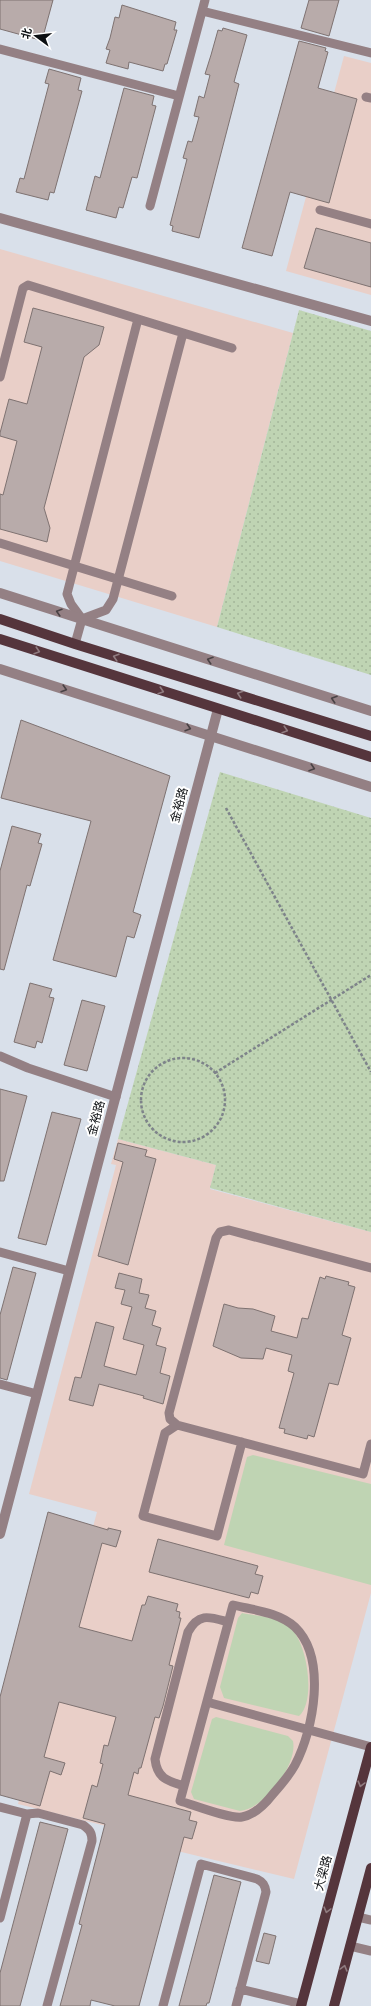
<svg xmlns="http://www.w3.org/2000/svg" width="371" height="2006" font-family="'Fira Sans','Noto Sans SC',sans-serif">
<defs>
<pattern id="park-dots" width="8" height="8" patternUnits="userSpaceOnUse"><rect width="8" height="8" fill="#bfd4b3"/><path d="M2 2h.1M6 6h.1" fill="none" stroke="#a3b599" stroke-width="1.8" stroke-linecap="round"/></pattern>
</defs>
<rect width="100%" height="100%" fill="#d9e0ea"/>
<path fill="#e9cfc8" d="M344 56 371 63V295L286 271Z
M0 249 293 333 217 627 0 561Z
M118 1139 216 1165 210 1189 371 1232V1593L294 1879 144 1843 146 1836 18 1804 97 1512 29 1494 116 1165 111 1164Z"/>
<path fill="#bfd4b3" d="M253 1455 371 1484V1585L224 1545 247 1457Z
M242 1613C256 1616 276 1617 287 1625 307 1637 317 1701 299 1716L224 1698 220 1687 238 1618Z
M216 1717 288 1736 293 1741C298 1765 264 1809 240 1811L194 1799 191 1792 212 1719Z"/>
<path fill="url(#park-dots)" d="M299 310 371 331V675L217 627Z
M220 772 371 818V1232L210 1188 216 1165 118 1139Z"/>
<path fill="#b8abaa" stroke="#7e7271" d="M0 0H53L44 33H42L40 40 0 29Z
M309 0H339L329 36 301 28Z
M122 5 176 22 174 30H177L167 64H165L163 71 129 62 128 69 106 63 110 50 106 49 110 38 115 17 119 18Z
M223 28 247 35 234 82 239 84 199 238 172 231 173 226 170 225 187 159 183 158 188 141 192 142 199 117 194 116 199 96 204 98 210 75 205 74 211 55 218 30 222 31Z
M299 41 326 48 325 51 328 52 318 88 357 99 329 203 290 192 272 256 242 248Z
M49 69 81 78 78 90 82 91 54 193 50 192 48 200 16 192 20 178 24 179 49 84 45 83Z
M124 88 154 96 152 105 156 106 137 178 132 177 123 208 119 207 116 218 86 210 95 176 100 178Z
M316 228 371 243V287L304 268Z
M33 308 104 327 99 345 84 357 44 508 50 528 47 542 0 529V494L3 495 17 441 0 436V433L9 399 27 404 42 347 24 342Z
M21 720 170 776 133 912 141 915 134 938 127 936 116 977 53 960 91 821 1 798Z
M12 826 41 834 38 843 42 844 30 886 27 885 4 970 0 969V871Z
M30 983 52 989 49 997 54 998 42 1043 37 1041 35 1048 14 1042Z
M82 1000 105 1006 87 1071 64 1065Z
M0 1089 27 1096 4 1181H0Z
M52 1112 81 1119 46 1245 18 1238Z
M118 1143 147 1150 145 1156 156 1159 128 1265 98 1256 123 1162 114 1159Z
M13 1267 36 1273 7 1380 0 1378V1315Z
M119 1273 142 1279 139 1293 149 1295 145 1308 156 1311 152 1325 161 1328 156 1345 166 1348 160 1373 170 1376 163 1404 143 1398 144 1396 99 1384 93 1406 69 1400 75 1377 81 1378 96 1322 114 1327 104 1366 136 1375 144 1345 123 1339 132 1307 121 1304 125 1290 115 1288Z
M326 1276 349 1282 348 1285 355 1287 342 1335 351 1338 338 1385 329 1383 314 1437 308 1435 307 1439 284 1433 285 1429 279 1428 294 1373 288 1371 292 1355 266 1348 263 1359 241 1358 213 1346 224 1304 238 1308 253 1309 275 1316 271 1331 297 1338 302 1318 308 1319 320 1277 325 1279Z
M48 1512 108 1530V1528L121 1531 116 1547 102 1543 79 1627 132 1641 142 1605H145L148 1596 178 1604 176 1611 180 1612 179 1618H181L169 1665 173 1666 163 1706 159 1718 155 1717 141 1768H139L138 1774 134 1772 128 1795 191 1812 189 1820 197 1822 192 1839 184 1837 139 2006H115L91 2000 90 2006H60L82 1925 79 1924 105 1824 83 1818 92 1785 97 1787 103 1764 100 1763 104 1745 108 1746 116 1717 59 1702 44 1757 65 1763 61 1775 50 1771 40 1806 0 1795V1697Z
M158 1539 258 1566 255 1574 263 1576 258 1594 251 1592 249 1598 149 1572Z
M40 1822 68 1829 20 2006H0V1973Z
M214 1875 241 1882 209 2003H207L206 2006H179Z
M264 1933 276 1936 269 1964 256 1961Z"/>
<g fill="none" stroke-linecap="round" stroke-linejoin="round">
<path stroke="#7e838a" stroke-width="2.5" stroke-dasharray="3 2" stroke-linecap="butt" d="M226 808 371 1072
M141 1100a42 42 0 1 1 84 0a42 42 0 1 1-84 0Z
M215 1073 371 975"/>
<path stroke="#948084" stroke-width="9" d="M202 11 371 53
M0 49 179 96
M366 97 371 98
M150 206 205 0
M320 210 371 224
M138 319 67 594 71 604 82 619 106 610 113 599 183 333
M0 377 23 288 28 285 232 348
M0 543 172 596
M75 644 82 619
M0 1056 28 1068 116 1097
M0 1252 69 1271
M371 1268 229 1230 220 1232 216 1238 169 1413 170 1419 177 1425 363 1474 371 1444
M0 1384 37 1394
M177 1425 165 1433 143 1516 217 1536 242 1442
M233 1605C253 1610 279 1612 295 1627 327 1658 314 1729 295 1765 289 1776 281 1785 273 1794 266 1803 255 1815 242 1817 229 1819 194 1805 180 1801Z
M207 1702 371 1747
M184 1786C167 1781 157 1778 155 1759L188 1632C199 1612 210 1617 228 1622
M0 1807 27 1814 38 1813 83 1825C90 1830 92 1833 92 1841L47 2006
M358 1917 371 1920
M0 1918 27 1814
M350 1946 371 1951
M240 1989 302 2004
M163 2006 201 1864 257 1879C263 1882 265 1885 266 1892L236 2006"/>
<path stroke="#948084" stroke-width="10" d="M0 218 371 321
M0 593 371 711
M0 669 371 787"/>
<path stroke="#948084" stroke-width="10" d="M0 1534 218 709"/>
<path stroke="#55353c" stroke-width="10" d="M0 619 75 644 371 736
M0 639 371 757
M301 2006 371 1747
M334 2006 371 1868"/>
</g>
<defs><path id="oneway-chevron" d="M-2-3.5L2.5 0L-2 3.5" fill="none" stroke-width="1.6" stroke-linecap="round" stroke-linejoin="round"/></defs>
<g stroke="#494245">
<use href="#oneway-chevron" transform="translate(59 612) rotate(-163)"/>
<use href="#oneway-chevron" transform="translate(210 660) rotate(-162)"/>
<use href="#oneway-chevron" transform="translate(64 689) rotate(17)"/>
<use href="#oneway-chevron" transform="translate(334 699) rotate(-162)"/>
<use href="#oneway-chevron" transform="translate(188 728) rotate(17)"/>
<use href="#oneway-chevron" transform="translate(312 768) rotate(18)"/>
</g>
<g stroke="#907c80">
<use href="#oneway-chevron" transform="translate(37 651) rotate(18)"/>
<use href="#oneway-chevron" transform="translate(116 657) rotate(-163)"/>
<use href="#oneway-chevron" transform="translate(161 691) rotate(18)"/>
<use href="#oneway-chevron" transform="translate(240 694) rotate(-162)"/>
<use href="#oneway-chevron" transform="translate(285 730) rotate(17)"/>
<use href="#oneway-chevron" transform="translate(361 1784) rotate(105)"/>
<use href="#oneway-chevron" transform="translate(327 1910) rotate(105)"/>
<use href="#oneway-chevron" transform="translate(344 1968) rotate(-75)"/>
</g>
<g text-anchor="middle" stroke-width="4" stroke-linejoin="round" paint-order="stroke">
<g font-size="12" fill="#0c0f12" stroke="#fff">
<text transform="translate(179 805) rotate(-75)" y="4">金裕路</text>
<text transform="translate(96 1118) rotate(-75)" y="4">金裕路</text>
<text transform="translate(323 1873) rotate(-75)" y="4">大梁路</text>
</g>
</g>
<g transform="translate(36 36) rotate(285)" stroke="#ffffff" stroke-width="3" paint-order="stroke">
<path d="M0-3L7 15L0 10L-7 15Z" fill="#0c0f12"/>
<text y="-6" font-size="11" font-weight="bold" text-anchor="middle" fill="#0c0f12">北</text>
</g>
</svg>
